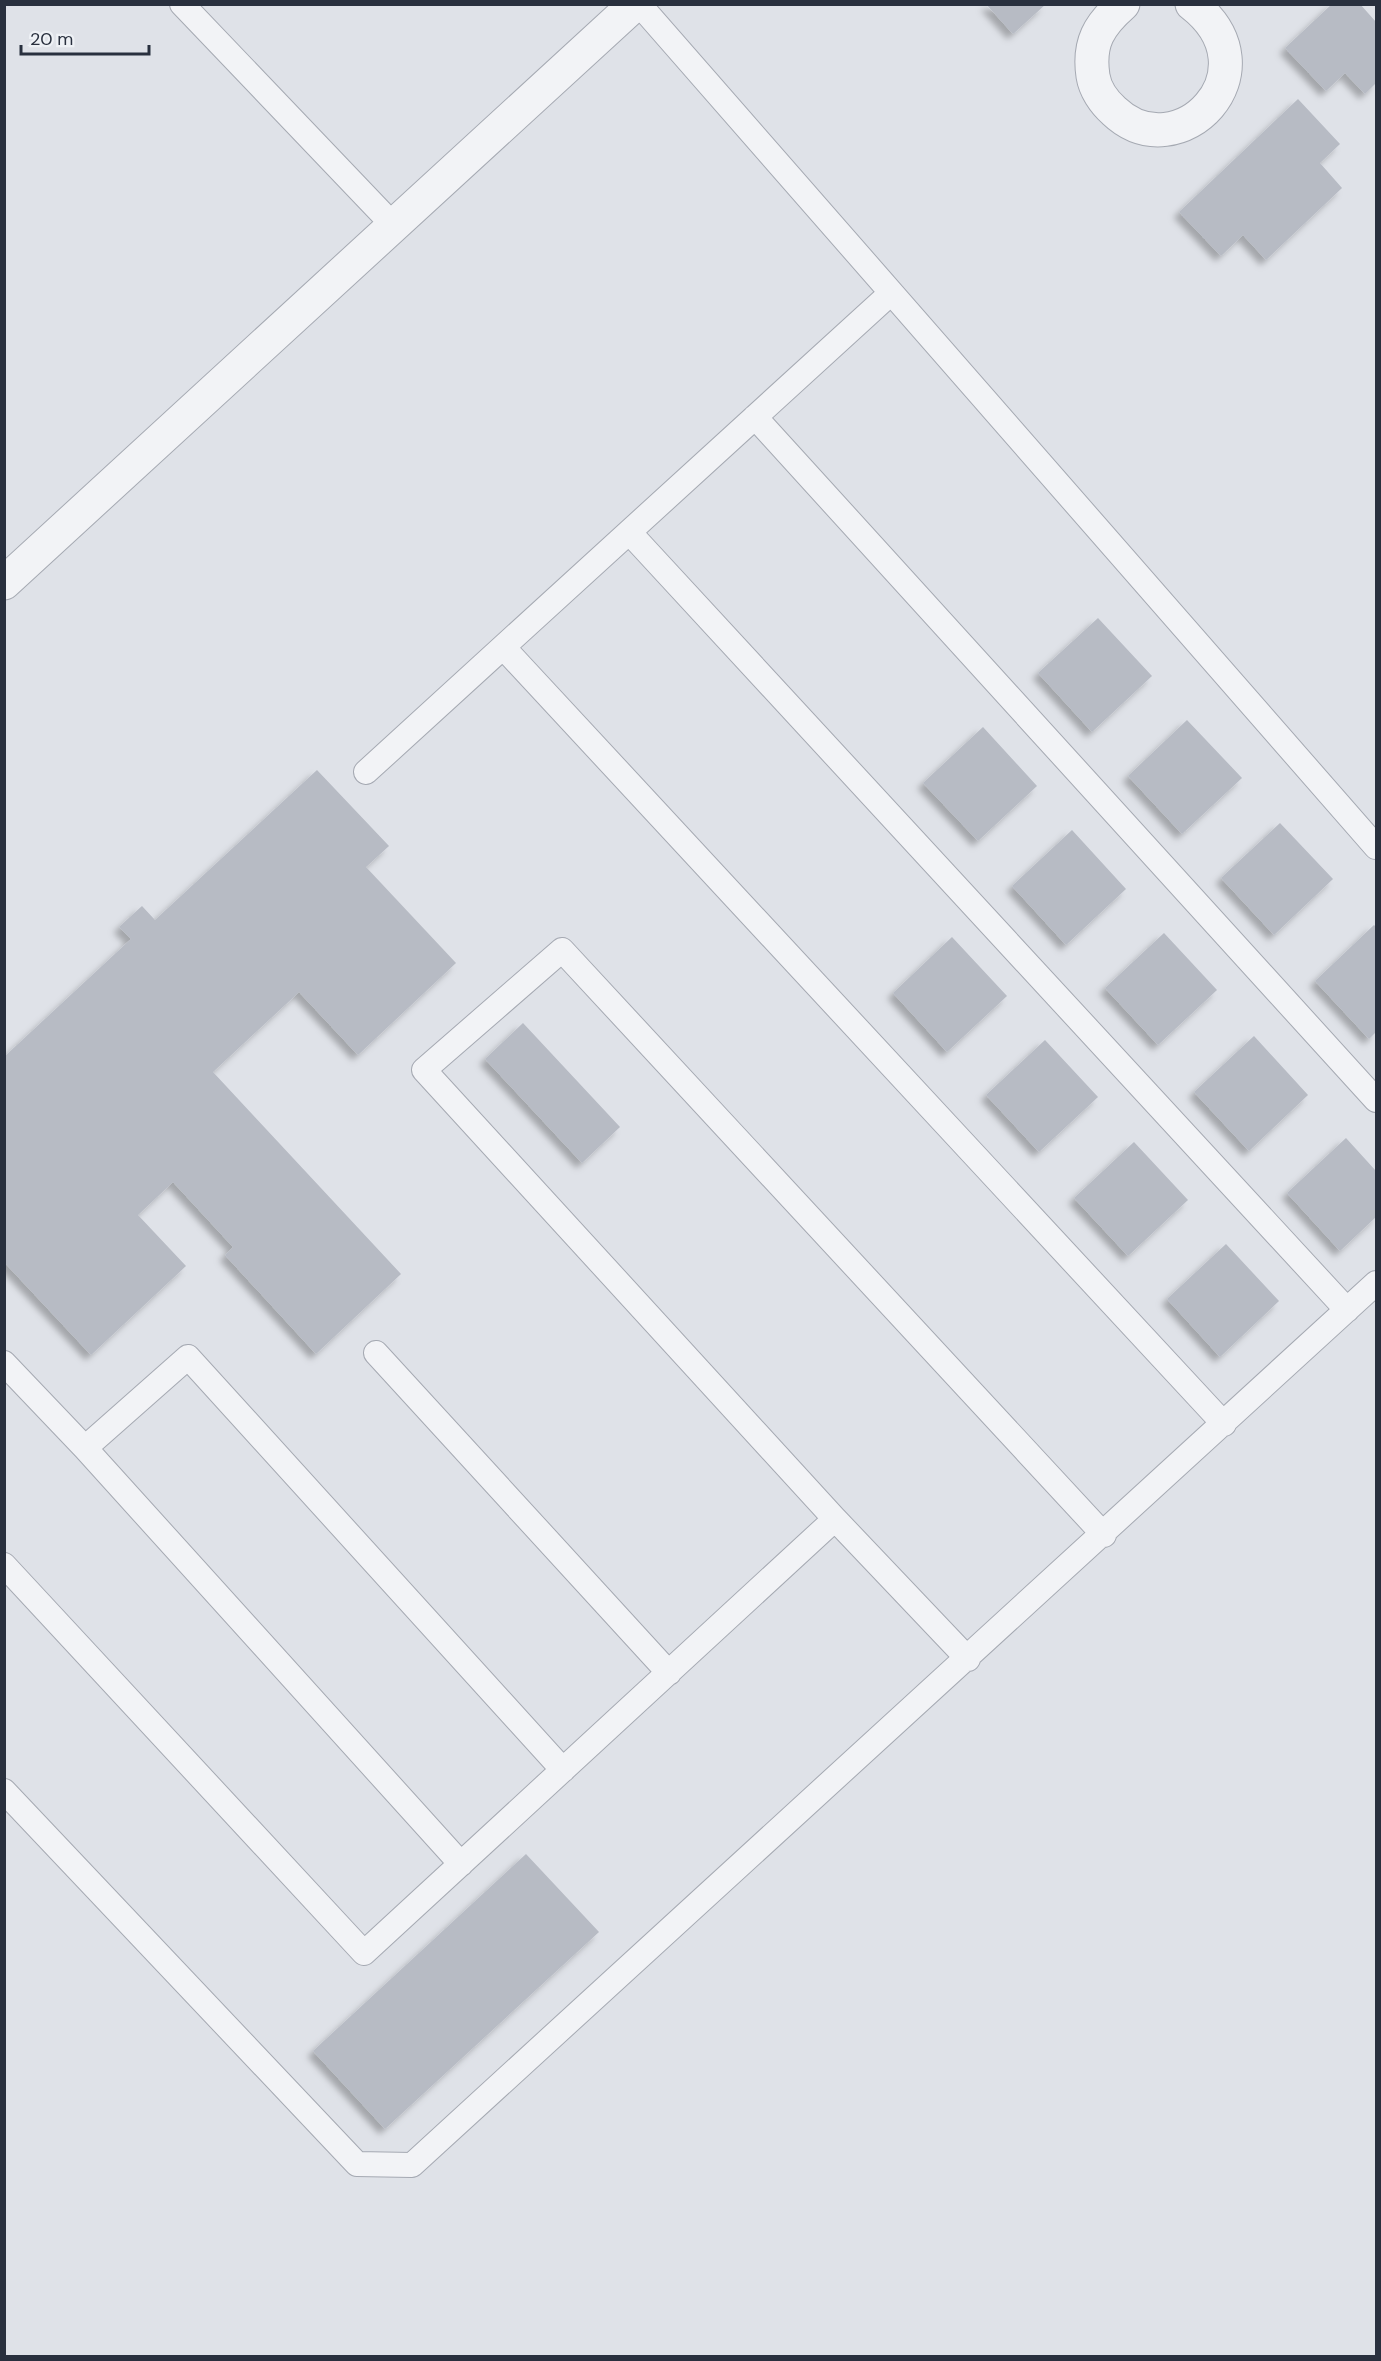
<svg xmlns="http://www.w3.org/2000/svg" width="1381" height="2361" font-family="'DM Sans',sans-serif">
<defs>
<filter id="shadow"><feDropShadow dx="-5.5" dy="5.5" stdDeviation="3" flood-color="#0004"/></filter>
</defs>
<rect width="100%" height="100%" fill="#dfe2e8"/>
<path fill="#b7bbc4" filter="url(#shadow)" d="M986 4H1046L1013 34Z
M1332 4H1360L1376 22V83L1365 94 1345 73 1326 91 1285 48Z
M1298 99 1340 144 1320 163 1342 188 1266 260 1243 235 1221 256 1179 212Z
M1098 618 1152 676 1092 732 1038 673Z
M1187 720 1242 778 1182 834 1128 776Z
M983 727 1037 786 978 841 923 783Z
M317 770 389 846 366 867 456 963 358 1055 299 992 213 1072 401 1274 316 1354 225 1255 233 1247 173 1182 138 1215 186 1266 91 1355 4 1262V1057L131 939 119 927 142 906 155 920Z
M1280 823 1333 879 1274 935 1221 878Z
M1072 830 1126 889 1066 945 1012 886Z
M1374 925 1376 927V1032L1369 1039 1315 981Z
M1164 933 1217 990 1158 1045 1105 988Z
M952 937 1007 996 947 1052 893 993Z
M523 1023 620 1127 582 1163 485 1059Z
M1254 1036 1308 1095 1249 1151 1194 1092Z
M1045 1040 1098 1097 1039 1152 986 1095Z
M1346 1138 1376 1171V1217L1340 1251 1287 1193Z
M1134 1142 1188 1200 1128 1256 1074 1198Z
M1226 1244 1279 1301 1220 1357 1167 1299Z
M526 1854 599 1932 385 2129 313 2051Z"/>
<g fill="none" stroke-linecap="round" stroke-linejoin="round">
<g stroke="#a5a9b2" stroke-width="26">
<path id="lane" d="M182 4 394 226
M639 4 1376 847
M755 417 1376 1100
M629 532 1347 1310
M503 647 1224 1424
M366 772 891 293
M376 1353 669 1673
M4 1363 85 1448 188 1357 563 1770
M85 1448 461 1864
M835 1519 424 1070 562 950 1104 1535
M4 1565 364 1953 835 1519 968 1659
M4 1791 357 2164 412 2165 1376 1283"/>
</g>
<g stroke="#a5a9b2" stroke-width="35">
<path id="street" d="M1123 4C1099 25 1088 43 1093 76 1095 89 1104 102 1114 111 1178 172 1278 71 1192 4
M4 583 635 4"/>
</g>
<use href="#lane" stroke="#f2f3f6" stroke-width="24"/>
<use href="#street" stroke="#f2f3f6" stroke-width="33"/>
</g>
<rect width="1381" height="2361" fill="none" stroke="#29303e" stroke-width="12"/>
<path d="M21 45v9h128v-9" fill="none" stroke="#29303e" stroke-width="3"/>
<text x="30" y="45" font-size="18" fill="#29303e" stroke="#eef1f5" stroke-width="4.5" paint-order="stroke">20 m</text>
</svg>
